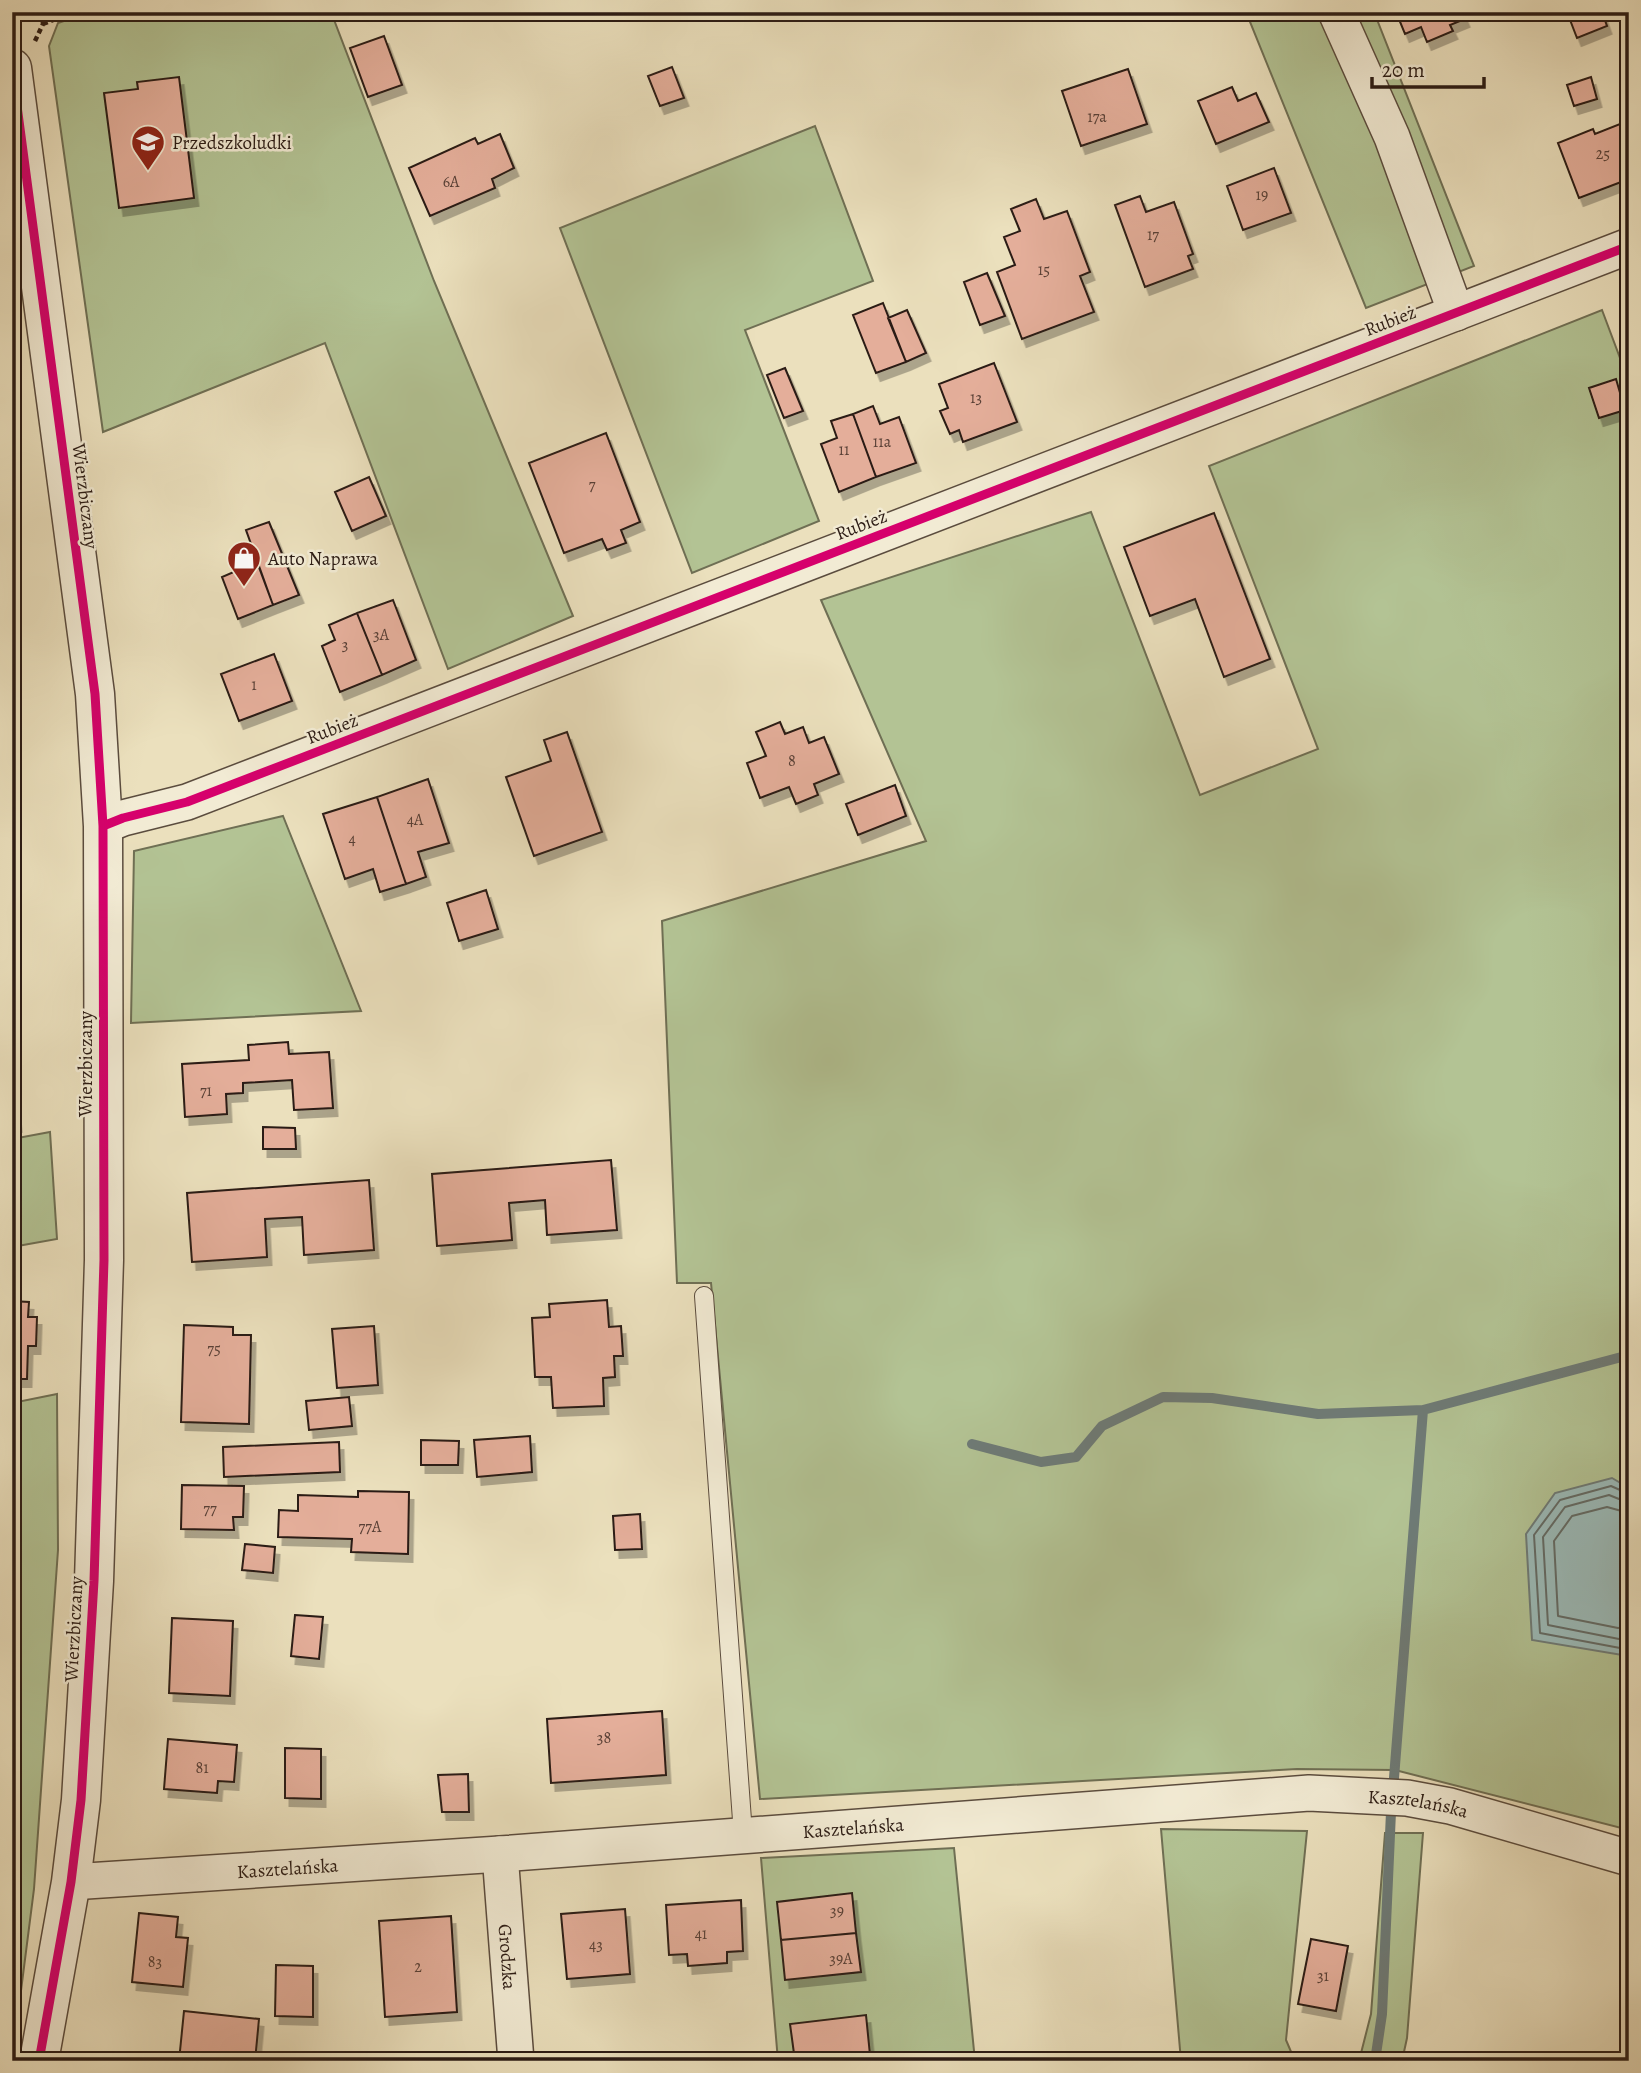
<svg xmlns="http://www.w3.org/2000/svg" width="1641" height="2073" font-family="Alegreya,serif">
<defs>
<filter id="shadow"><feDropShadow dx="4.5" dy="8" stdDeviation="0" flood-color="#0004"/></filter>
</defs>
<rect width="100%" height="100%" fill="#ebe0bd"/>
<filter id="stains"><feTurbulence type="fractalNoise" baseFrequency=".00286" numOctaves="4"/><feColorMatrix values="0 0 0 0 .2 0 0 0 0 .09 0 0 0 0 .02 0 0 0 .5 -.17"/></filter>
<radialGradient id="worn" r=".72"><stop offset=".6" stop-color="#630" stop-opacity="0"/><stop offset="1" stop-color="#630" stop-opacity=".3"/></radialGradient>
<path fill="#b3c394" stroke="#6f6f54" stroke-width="2" d="M90 12H331L434 281 573 616 448 669 325 343 103 432 49 46 58 23Z
M1246 12H1374L1474 266 1366 308Z
M815 126 873 281 745 330 819 521 692 573 560 228Z
M1602 310 1629 382V1830L1395 1770 1297 1769 760 1799 711 1283H677L662 921 926 841 821 600 1091 512 1200 795 1318 749 1209 466Z
M283 816 361 1011 131 1023 134 851Z
M50 1132 57 1239 12 1247V1139Z
M57 1394 58 1550 34 1889 12 2061V1403Z
M1161 1829 1307 1831 1286 2040 1295 2061H1181Z
M1385 1833H1423L1407 2038 1402 2061H1359L1371 2014Z
M954 1848 975 2061H778L761 1858Z"/>
<path fill="#9bbbb9" stroke="#6e7b77" stroke-width="2" d="M1612 1478 1629 1488V1652L1622 1655 1532 1640 1526 1534 1555 1493Z"/>
<g fill="none" stroke-linecap="round" stroke-linejoin="round">
<path stroke="#636b66" stroke-width="2" d="M1629 1494 1611 1486 1560 1500 1534 1535 1540 1633 1620 1648 1629 1646
M1629 1503 1609 1495 1565 1507 1543 1537 1548 1625 1619 1639 1629 1637
M1629 1513 1607 1507 1572 1516 1554 1541 1558 1616 1618 1628 1629 1627"/>
<path stroke="#6e7b77" stroke-width="10" d="M972 1444 1041 1462 1076 1457 1102 1426 1163 1397 1212 1398 1318 1414 1423 1410 1629 1355
M1394 1778 1423 1410
M1375 2061 1382 2014 1391 1812"/>
</g>
<path fill="#e4ae9a" stroke="#2b1b14" stroke-width="2" filter="url(#shadow)" d="M1396 12H1462L1465 19 1450 25 1453 31 1427 42 1421 27 1405 34Z
M1567 12H1602L1607 26 1577 38Z
M384 36 402 85 368 97 350 48Z
M672 67 684 98 660 106 648 76Z
M1128 69 1147 124 1081 146 1062 91Z
M179 77 194 198 119 208 104 93 138 89 137 82Z
M1591 77 1597 99 1574 106 1567 85Z
M1232 87 1238 101 1256 93 1269 122 1216 144 1198 101Z
M1625 122 1629 132V179L1579 198 1558 143 1593 129 1595 134Z
M500 134 514 168 492 179 495 188 430 216 409 168 475 138 478 144Z
M1274 168 1291 213 1243 230 1227 186Z
M1140 196 1146 212 1174 202 1193 254 1188 256 1193 269 1145 287 1115 205Z
M1036 199 1044 219 1067 211 1090 272 1080 276 1094 312 1022 339 997 272 1015 265 1004 237 1020 231 1011 209Z
M987 273 1005 316 980 325 964 282Z
M883 303 906 362 876 373 853 315Z
M907 310 926 353 906 362 888 318Z
M994 363 1017 422 963 442 959 430 950 434 940 411 948 408 939 384Z
M785 368 803 411 784 418 767 375Z
M1616 379 1625 410 1599 418 1589 388Z
M873 406 880 424 899 417 916 463 876 477 853 414Z
M853 414 876 477 839 492 821 444 837 438 831 421Z
M606 433 640 522 621 530 626 543 607 550 602 539 564 553 529 463Z
M369 477 386 516 352 531 335 492Z
M1214 513 1270 659 1224 677 1195 599 1150 616 1124 547Z
M269 522 299 595 273 605 246 530Z
M257 562 273 605 238 619 222 577Z
M393 600 416 660 382 675 357 613Z
M357 613 382 675 340 692 322 646 335 640 329 625Z
M274 654 292 701 239 721 221 674Z
M780 722 785 734 803 727 809 743 824 737 839 774 814 784 818 795 796 804 789 787 760 798 747 763 766 756 756 732Z
M567 732 602 832 534 856 506 777 551 761 544 740Z
M428 779 449 843 418 852 426 877 406 884 377 797Z
M895 785 906 816 858 835 846 804Z
M377 797 406 884 380 892 373 869 345 879 323 814Z
M486 890 498 929 459 941 447 903Z
M288 1042 289 1054 329 1052 333 1108 294 1110 292 1080 243 1083V1093L226 1094 227 1114 185 1117 182 1064 249 1060 248 1045Z
M12 1087 17 1124 12 1125Z
M263 1127 295 1128 296 1149H263Z
M611 1160 617 1230 547 1235 545 1200 509 1203 512 1240 437 1246 432 1174Z
M369 1180 374 1250 304 1255 302 1217 265 1219 267 1257 192 1262 187 1193Z
M607 1300 609 1327 621 1326 623 1356H614L615 1377 603 1378 604 1406 553 1408 551 1377H535L532 1318 550 1317 549 1304Z
M12 1301 29 1302 28 1317H37L36 1346H28L27 1379H12Z
M184 1325 233 1327V1335H251L249 1424 181 1422Z
M374 1326 378 1385 337 1388 332 1329Z
M349 1397 352 1426 309 1430 306 1401Z
M530 1436 532 1472 477 1477 474 1440Z
M421 1440 459 1441 458 1465H421Z
M339 1442 340 1472 224 1477 223 1447Z
M182 1485 244 1486 243 1517H233L234 1530 181 1529Z
M358 1491 409 1492 408 1554 351 1552 352 1539 278 1537 279 1510 298 1511V1495L358 1497Z
M640 1514 642 1549 615 1550 613 1516Z
M245 1544 275 1547 273 1573 242 1570Z
M295 1615 323 1617 319 1659 291 1656Z
M172 1618 233 1621 230 1696 169 1693Z
M662 1711 666 1775 551 1783 547 1719Z
M168 1739 237 1745 234 1782 218 1781 217 1793 164 1789Z
M285 1748 321 1749V1799L285 1798Z
M468 1774 469 1812H442L438 1775Z
M852 1893 856 1933 781 1940 777 1902Z
M741 1900 743 1951 727 1952V1963L688 1966 687 1954 669 1955 666 1905Z
M625 1909 630 1974 567 1979 561 1914Z
M139 1913 178 1917 176 1937 188 1938 183 1987 132 1982Z
M451 1916 457 2012 385 2017 379 1921Z
M856 1933 861 1972 785 1980 781 1940Z
M1311 1939 1348 1946 1336 2011 1298 2004Z
M276 1965 313 1966V2017L275 2016Z
M184 2011 259 2019 255 2061H179Z
M866 2015 870 2055 795 2061 790 2024Z
M870 2055 871 2061H816Z"/>
<g fill="none" stroke-linecap="round" stroke-linejoin="round">
<g stroke="#5b4c3e" stroke-width="20">
<path id="service" d="M704 1296 743 1834"/>
</g>
<g stroke="#5b4c3e" stroke-width="38">
<g id="minor">
<path d="M1336 12 1392 137 1456 313"/>
<path d="M103 826 123 818 187 802 1629 246"/>
<path id="s1" d="M500 1854 516 2061"/>
<path id="s2" d="M71 1882 500 1854 1309 1793 1407 1798 1450 1806 1629 1858"/>
</g>
</g>
<g stroke="#5b4c3e" stroke-width="41">
<path id="tertiary" d="M12 68 95 694 103 826 104 1260 94 1581 81 1800 71 1882 39 2061"/>
</g>
<path stroke="#2b1b14" stroke-width="4.5" stroke-dasharray="5 3.5" stroke-linecap="butt" d="M43 24 73 12
M35 41 43 24 42 12"/>
<use href="#service" stroke="#f2ebd4" stroke-width="18"/>
<use href="#minor" stroke="#f2ebd4" stroke-width="35"/>
<use href="#tertiary" stroke="#f2ebd4" stroke-width="38"/>
<g stroke="#f2ebd4" stroke-width="13">
<path id="cycleway" d="M12 68 95 694 103 826 104 1260 94 1581 81 1800 71 1882 39 2061
M103 826 123 818 187 802 1629 246"/>
</g>
<use href="#cycleway" stroke="#d6006c" stroke-width="9"/>
</g>
<defs>
<g id="school-pin" transform="scale(1.75)"><path d="M0 17L-7.5 6A9.5 9.5 0 1 1 7.5 6Z" fill="#8f2418" stroke="#f2ebd4"/><path d="M0-5L7-2L0 1L-7-2ZM-4 1L0 2.5L4 1V4Q0 6-4 4Z" fill="#fff"/></g>
<g id="shop-pin" transform="scale(1.75)"><path d="M0 17L-7.5 6A9.5 9.5 0 1 1 7.5 6Z" fill="#8f2418" stroke="#f2ebd4"/><path d="M-5-2.5h2.3a2.7 3.5 0 0 1 5.4 0H5L5.5 6h-11ZM-1.5-2.5h3a1.5 2.3 0 0 0-3 0Z" fill="#fff"/></g>
</defs>
<g fill-rule="evenodd">
<use href="#school-pin" x="148" y="142"/>
<use href="#shop-pin" x="244" y="558"/>
</g>
<g text-anchor="middle" stroke-width="5" stroke-linejoin="round" paint-order="stroke">
<g font-size="16" fill="#594036">
<text x="1097" y="122">17a</text>
<text x="1603" y="159">25</text>
<text x="451" y="187">6A</text>
<text x="1262" y="200">19</text>
<text x="1153" y="240">17</text>
<text x="1044" y="275">15</text>
<text x="976" y="403">13</text>
<text x="882" y="447">11a</text>
<text x="844" y="455">11</text>
<text x="592" y="490">7</text>
<text x="381" y="640">3A</text>
<text x="345" y="650">3</text>
<text x="254" y="690">1</text>
<text x="792" y="766">8</text>
<text x="415" y="825">4A</text>
<text x="352" y="844">4</text>
<text x="206" y="1096">71</text>
<text x="214" y="1354">75</text>
<text x="210" y="1514">77</text>
<text x="370" y="1532">77A</text>
<text x="604" y="1743">38</text>
<text x="202" y="1773">81</text>
<text x="837" y="1916">39</text>
<text x="701" y="1939">41</text>
<text x="596" y="1950">43</text>
<text x="841" y="1964">39A</text>
<text x="155" y="1967">83</text>
<text x="418" y="1972">2</text>
<text x="1323" y="1981">31</text>
</g>
<g font-size="19" fill="#2b1b14" stroke="#f2ebd4" text-anchor="start">
<text x="172" y="149">Przedszkoludki</text>
<text x="268" y="565">Auto Naprawa</text>
</g>
<g font-size="19" fill="#2b1b14" stroke="#f2ebd4">
<text transform="translate(1390 320) rotate(-21)" y="7">Rubież</text>
<text transform="translate(86 496) rotate(83)" y="7">Wierzbiczany</text>
<text transform="translate(861 524) rotate(-21)" y="7">Rubież</text>
<text transform="translate(332 728) rotate(-21)" y="7">Rubież</text>
<text transform="translate(85 1064) rotate(-90)" y="7">Wierzbiczany</text>
<text transform="translate(73 1629) rotate(-87)" y="7">Wierzbiczany</text>
<text dy="7" stroke="none"><textPath href="#s2" startOffset="1351">Kasztelańska</textPath></text>
<text dy="7" stroke="none"><textPath href="#s2" startOffset="784">Kasztelańska</textPath></text>
<text dy="7" stroke="none"><textPath href="#s2" startOffset="217">Kasztelańska</textPath></text>
<text dy="7" stroke="none"><textPath href="#s1" startOffset="103">Grodzka</textPath></text>
</g>
</g>
<rect width="1641" height="2073" fill="none" stroke="#ebe0bd" stroke-width="42"/>
<rect x="14" y="14" width="1613" height="2045" fill="none" stroke="#2b1b14" stroke-width="3.5"/>
<rect x="21" y="21" width="1599" height="2031" fill="none" stroke="#2b1b14" stroke-width="2"/>
<path d="M1372 77v10h112v-10" fill="none" stroke="#2b1b14" stroke-width="3.5"/>
<text x="1382" y="77" font-size="21" fill="#2b1b14" stroke="#f2ebd4" stroke-width="5" paint-order="stroke">20 m</text>
<rect width="100%" height="100%" filter="url(#stains)"/>
<rect width="100%" height="100%" fill="url(#worn)"/>
</svg>
